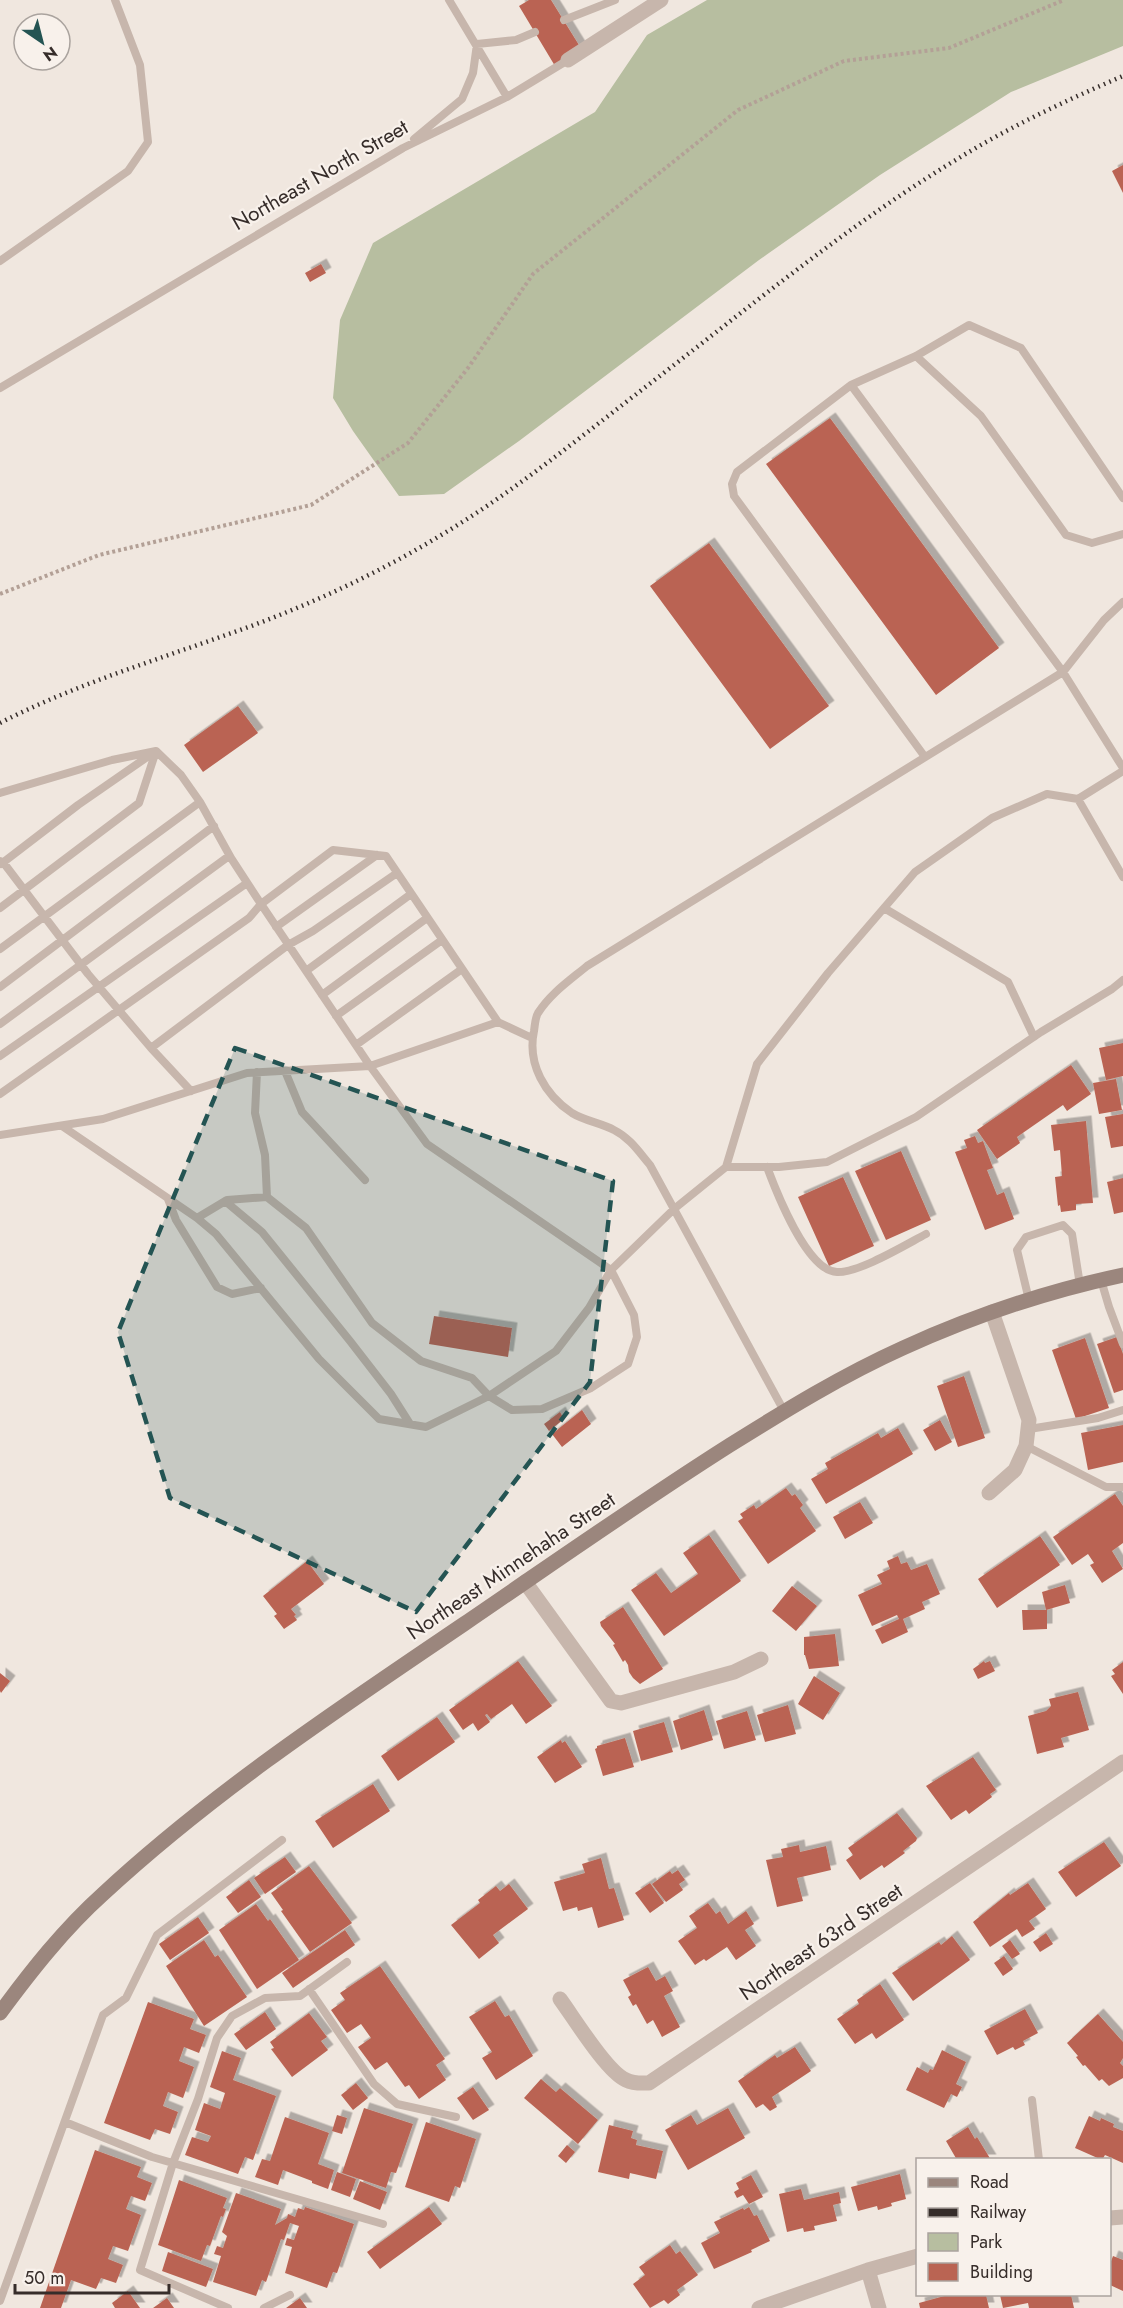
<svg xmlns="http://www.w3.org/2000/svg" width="1123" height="2308" font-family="Jost,sans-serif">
<defs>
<filter id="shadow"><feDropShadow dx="5.5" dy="-5.5" stdDeviation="0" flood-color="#0004"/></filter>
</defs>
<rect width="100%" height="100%" fill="#f0e7df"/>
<path fill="#b7bea0" d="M707 0H1123V46L1011 92 880 175 759 260 519 441 444 494 399 496 353 431 333 398 340 320 373 243 595 112 647 35Z"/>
<path fill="#ba6453" filter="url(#shadow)" d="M529 0H551L582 50 555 66 519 6Z
M1123 165V193L1112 171Z
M321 264 326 273 310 282 305 273Z
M830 418 999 648 936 695 766 464Z
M709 543 829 706 770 749 650 586Z
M238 706 258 733 203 772 184 745Z
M1123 1043V1076L1106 1080 1099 1048Z
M1071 1065 1091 1094 1067 1111 1063 1105 1017 1137 1020 1143 997 1159 977 1130Z
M1116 1079 1122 1110 1099 1114 1093 1083Z
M1123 1114V1146L1111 1148 1105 1117Z
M1086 1121 1093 1203 1076 1204V1210L1061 1212 1060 1205 1058 1206 1055 1177 1062 1176 1060 1150 1054 1151 1051 1125Z
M975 1136 978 1143 983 1141 993 1168 987 1170 997 1195 1004 1192 1014 1219 985 1230 955 1152 967 1148 964 1140Z
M901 1151 931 1220 886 1240 855 1171Z
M843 1177 874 1246 829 1266 798 1197Z
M1123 1178V1212L1114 1214 1107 1182Z
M434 1316 512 1328 508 1357 429 1344Z
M1117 1337 1123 1354V1390L1114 1393 1097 1344Z
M1085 1338 1109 1408 1076 1419 1052 1350Z
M964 1376 985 1438 958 1447 937 1386Z
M582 1410 591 1424 562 1447 552 1434Z
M560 1412 564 1419 549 1431 544 1424Z
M940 1420 952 1442 935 1451 923 1430Z
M1123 1425V1462L1088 1470 1081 1433Z
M898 1428 913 1454 826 1504 811 1479 828 1469 825 1463 878 1433 881 1438Z
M786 1488 792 1496 795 1494 803 1505 800 1508 816 1531 768 1564 738 1521 743 1518 740 1514 754 1505 756 1509Z
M1115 1494 1123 1506V1543L1112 1551 1123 1569 1102 1583 1090 1565 1094 1563 1088 1554 1072 1565 1053 1537Z
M860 1502 873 1523 845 1539 833 1517Z
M709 1535 741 1581 664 1636 631 1590 656 1573 671 1593 698 1574 683 1553Z
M1040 1536 1060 1565 997 1608 978 1579Z
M898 1556 901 1564 907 1562 911 1570 927 1564 940 1594 922 1602 925 1609 903 1619 908 1632 882 1644 875 1630 899 1619 897 1615 872 1626 858 1595 882 1584 877 1575 890 1569 887 1561Z
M307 1561 324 1584 291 1609 296 1615 294 1616 297 1620 284 1629 274 1616 277 1614 263 1596Z
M1065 1585 1070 1603 1046 1610 1042 1592Z
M792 1586 817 1606 796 1631 772 1611Z
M623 1607 663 1669 640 1684 633 1678 629 1672 628 1665 625 1660 623 1662 613 1645 615 1644 601 1626 600 1622Z
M1022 1610H1047V1629L1023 1630Z
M835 1634 839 1666 809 1669 805 1655H804V1637Z
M518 1661 552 1706 526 1724 512 1704 491 1719 487 1714 485 1715 490 1722 478 1731 473 1723 463 1730 449 1710Z
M984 1661 985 1663 990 1661 995 1671 978 1679 973 1669Z
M1123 1662V1694L1111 1676 1115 1674 1112 1670Z
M0 1673 10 1681 1 1693 0 1691Z
M814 1676 840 1693 823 1720 798 1704Z
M1078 1692 1089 1730 1061 1738 1064 1747 1037 1754 1028 1716 1046 1711 1051 1706 1049 1699Z
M788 1705 796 1734 765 1742 757 1715Z
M704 1710 713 1740 681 1750 673 1721Z
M747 1711 756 1740 724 1749 716 1721Z
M437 1717 455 1742 398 1781 381 1756Z
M664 1722 673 1752 641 1761 633 1731Z
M625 1738 634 1767 603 1776 595 1749 597 1748V1746Z
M561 1740 562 1743 565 1741 582 1767 555 1783 537 1757Z
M973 1757 996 1790 990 1794 992 1797 969 1814 966 1810 951 1820 926 1786Z
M373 1784 390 1811 333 1848 315 1821Z
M897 1813 917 1838 916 1841 903 1851 905 1853 884 1868 882 1865 860 1880 846 1860 853 1855 848 1848Z
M1104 1842 1121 1866 1076 1897 1058 1872Z
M799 1845 800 1852 826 1846 831 1870 797 1878 803 1901 777 1907 766 1860 783 1857 781 1849Z
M285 1857 296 1872 265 1894 254 1878Z
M601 1858 609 1889 614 1888 624 1920 598 1928 592 1907 578 1911 577 1907 563 1911 554 1882 585 1873 582 1864Z
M309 1866 352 1923 310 1952 281 1911 283 1910 271 1893Z
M678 1870 685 1880 679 1884 683 1890 666 1902 652 1884 670 1871 672 1874Z
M249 1880 261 1897 238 1913 226 1897Z
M650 1883 664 1903 650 1913 635 1893Z
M1028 1883 1046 1909 1029 1921 1035 1929 1022 1937 1017 1929 990 1947 973 1922 1009 1893 1010 1895Z
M509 1884 528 1909 493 1935 499 1943 479 1959 451 1925 480 1903 478 1900 496 1886 500 1891Z
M708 1903 716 1914 720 1911 728 1924 746 1911 754 1924 745 1930 756 1946 736 1960 727 1947 706 1961 704 1959 695 1965 678 1941 697 1928 689 1916Z
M256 1904 268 1921 270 1919 299 1960 257 1989 219 1930Z
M198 1917 209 1933 170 1960 159 1944Z
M345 1930 355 1945 293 1988 282 1973Z
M1046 1933 1053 1944 1040 1952 1033 1942Z
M952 1936 970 1960 913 2001 892 1973 939 1942 941 1945Z
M204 1940 215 1957 218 1955 247 1997 204 2026 166 1966Z
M1010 1940 1020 1954 1012 1959 1002 1946Z
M1004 1956 1013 1969 1003 1976 994 1963Z
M380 1966 445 2059 436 2065 446 2080 419 2099 409 2085 405 2087 387 2062 375 2070 358 2047 371 2038 361 2024 347 2033 331 2010 345 2000 340 1993Z
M648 1967 656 1981 665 1976 673 1991 664 1996 680 2027 662 2037 653 2020 647 2024 636 2004 633 2006 628 1997 631 1995 623 1980Z
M880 1984 904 2020 876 2039 872 2033 855 2044 837 2019 859 2004 857 2000Z
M495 2001 505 2017 509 2015 533 2056 496 2080 482 2058 492 2052 469 2017Z
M148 2002 194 2019 190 2029 206 2035 199 2053 184 2047 179 2061 194 2067 183 2098 168 2092 163 2106 178 2112 170 2134 155 2129 150 2140 104 2123Z
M1025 2009 1038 2033 1023 2041 1025 2045 1015 2050 1013 2047 997 2055 984 2031Z
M265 2012 276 2029 246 2050 234 2034Z
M309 2013 327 2037 321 2041 328 2050 292 2077 271 2049 274 2048 270 2042Z
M1098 2014 1123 2042V2058L1120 2063 1123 2066V2078L1109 2086 1102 2079 1099 2081 1085 2065 1083 2066 1076 2057 1078 2056 1067 2043Z
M795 2047 811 2071 772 2097 777 2107 770 2111 763 2104 756 2108 738 2081 775 2055 777 2058Z
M942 2050 966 2062 956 2084 962 2087 957 2097 951 2094 944 2108 906 2090 917 2067 928 2073 930 2069 933 2070Z
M222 2051 241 2058 233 2080 276 2096 253 2160 245 2157 238 2174 185 2155 192 2137 208 2142 211 2136 195 2130 204 2103 220 2109 225 2093 210 2087Z
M541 2079 556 2092 560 2088 598 2120 578 2144 524 2098Z
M356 2083 368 2098 353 2110 341 2095Z
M473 2087 489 2110 473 2120 457 2098Z
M364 2108 413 2124 396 2173 391 2172 386 2188 342 2173Z
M728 2108 745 2138 688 2170 665 2130 691 2115 697 2125Z
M337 2115 347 2118 342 2134 332 2131Z
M1089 2116 1100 2121 1101 2118 1114 2124 1113 2127 1123 2131V2163L1105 2155 1102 2160 1075 2148Z
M285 2117 329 2133 318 2164 334 2170 328 2189 312 2183V2181L283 2170 278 2185 255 2177 262 2159 270 2161Z
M426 2122 476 2139 460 2188 455 2186 449 2202 405 2187Z
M609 2125 633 2131 631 2138 637 2140 636 2145 663 2151 656 2179 630 2173 629 2179 598 2172Z
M968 2127 975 2139 977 2137 991 2160H957L946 2141Z
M567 2145 575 2152 566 2163 558 2156Z
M95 2150 141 2167 137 2177 152 2183 145 2201 131 2196 126 2209 141 2215 128 2251 113 2246 108 2259 123 2265 116 2283 101 2278 96 2289 71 2280 61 2308H40Z
M337 2172 356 2179 350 2197 331 2190Z
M900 2174 906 2199 891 2203 892 2206 878 2210 877 2206 858 2211 851 2187Z
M751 2175 763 2197 749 2204 743 2195 737 2198 734 2192 739 2189 736 2183Z
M179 2180 227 2198 223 2208 226 2209 223 2217 221 2216 210 2246 207 2245 201 2261 158 2245Z
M360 2181 387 2192 380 2210 353 2199Z
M801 2189 804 2200 839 2192 841 2203 833 2205 837 2221 814 2226 815 2230 804 2232 803 2228 787 2232 779 2194Z
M236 2193 281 2209 275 2225 287 2218 288 2214 295 2217 298 2208 304 2210 305 2207 354 2224 337 2273 333 2272 327 2288 285 2273 292 2247 285 2245 287 2238 294 2240 299 2226 290 2223 284 2240 281 2239 266 2282 262 2280 256 2296 213 2282 221 2256 214 2254 217 2246 223 2248 227 2236 222 2232Z
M429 2207 442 2224 380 2269 367 2252Z
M749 2207 754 2216 757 2215 770 2241 751 2250 752 2252 714 2269 701 2243 720 2233 714 2222 743 2208 744 2210Z
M670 2245 676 2254 680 2251 698 2275 677 2290 680 2295 668 2304 664 2300 650 2308 633 2284 645 2275 639 2267Z
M168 2252 213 2269 206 2287 162 2271Z
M1113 2256 1123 2260V2291L1110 2285V2264Z
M128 2291 140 2308H115L112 2303Z
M948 2295H986L989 2308H920L919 2303Z
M1000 2295H1071L1074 2308H1029L1028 2303 1003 2308Z
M167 2298 174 2308H153Z
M300 2298 307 2308H286Z"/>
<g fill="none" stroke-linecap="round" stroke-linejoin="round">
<path stroke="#b3a096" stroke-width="4" stroke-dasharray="3 3" stroke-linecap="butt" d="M0 594 99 555 311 505 408 443 468 368 533 274 738 110 844 61 949 48 1064 0"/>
<path stroke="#c7b6ac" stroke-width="8" d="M449 0 507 97
M564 20 615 0
M414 139 462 99 473 73 477 44 516 40 535 32
M0 261 128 171 148 142 140 65 115 0
M916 356 981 416 1066 535 1092 543 1123 534
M851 385 916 356 969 325 1021 348 1123 498
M0 388 403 148 507 97 568 60
M925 757 734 496 732 484 737 472 851 385 1063 672 1123 768
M1123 771 1078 799 1123 877
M0 793 112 760 156 751 181 775 200 802 231 858 261 904 249 918 0 1094
M0 861 3 862 88 974 151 1048 288 945 313 931 397 873
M1 864 78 805 153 753
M0 908 139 803 156 751
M884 908 1008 982 1034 1037
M276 927 377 855
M0 949 200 802
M306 971 411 894
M0 987 214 826
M322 995 427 918
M336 1016 442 940
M498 1022 370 1066 261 904 333 850 386 856 498 1022 532 1038
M0 1024 229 856
M356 1045 462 969
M151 1048 191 1091
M0 1056 247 883
M285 1071 302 1112 365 1180
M257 1072 255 1113 265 1155 267 1197
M62 1126 197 1218 216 1234 319 1359 379 1419 426 1427 489 1396 556 1351 589 1308 611 1270
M0 1135 103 1119 247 1073 370 1066 427 1144 611 1270 674 1209 726 1167H779L827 1162 916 1117 1041 1032 1112 989 1123 980
M726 1167 757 1064 828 973 915 872 992 818 1047 794 1078 799
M767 1167C776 1191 807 1271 837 1272 859 1273 905 1245 926 1234
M168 1199 176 1220 217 1287 232 1294 261 1288
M225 1201 262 1232 350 1341 391 1394 410 1424
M197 1218 227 1200 267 1197 306 1228 372 1323 421 1361 472 1378 489 1396 512 1410 542 1409 591 1388 628 1364 637 1337 634 1315 611 1270
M1101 1280 1109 1307 1123 1344
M1029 1300 1017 1250 1026 1237 1063 1225 1072 1234 1080 1285
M784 1411 650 1165C639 1152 630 1138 614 1130 601 1123 585 1121 572 1113 545 1095 527 1064 534 1031 535 1025 535 1018 538 1013 551 993 569 981 587 966L1063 672 1104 620 1123 602
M1029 1429 1098 1418 1123 1410
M1026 1446 1106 1487H1123
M309 1989 374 2084 397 2104 456 2117
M1032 2100 1039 2160
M65 2122 152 2157 383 2224
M0 2301 103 2015 126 1998 157 1935 282 1840
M228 2308 140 2270 173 2163 198 2099 217 2038 232 2016 265 1998 300 1996 347 1962
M264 2308 290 2295"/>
<path stroke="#c7b6ac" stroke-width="15" d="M568 60 661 0
M989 1493 1015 1470 1026 1446 1029 1420 992 1312
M525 1582 611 1701 621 1703 734 1672 761 1659
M560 1999C574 2018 607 2072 626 2080 634 2084 641 2083 649 2083L1123 1762
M1110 2218 1123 2217
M868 2270 879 2308
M759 2308 868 2270 918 2256"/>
<path stroke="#9b867d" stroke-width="15" d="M0 2013C31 1971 64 1929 103 1894 213 1792 340 1708 464 1624 552 1564 640 1502 730 1445 786 1410 843 1375 903 1348 973 1316 1048 1291 1123 1275"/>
<path stroke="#362d2a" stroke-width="4.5" stroke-dasharray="1.5 4.5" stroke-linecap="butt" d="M0 723C72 686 150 662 226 635 307 607 384 571 456 526 525 483 588 431 652 382 752 305 851 223 959 158 1011 126 1067 100 1123 76"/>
</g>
<path fill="#245453" fill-opacity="0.2" stroke="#245453" stroke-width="4.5" stroke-dasharray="12 8" stroke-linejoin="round" d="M235 1048 613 1181 590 1382 416 1612 170 1498 118 1332Z"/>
<g text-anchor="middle" stroke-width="4.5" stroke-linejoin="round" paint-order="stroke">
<g font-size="21" fill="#362d2a" stroke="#f8f1eb">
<text transform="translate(320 175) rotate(-30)" y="7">Northeast North Street</text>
<text transform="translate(511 1566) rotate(-34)" y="7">Northeast Minnehaha Street</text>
<text transform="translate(821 1942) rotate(-34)" y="7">Northeast 63rd Street</text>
</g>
</g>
<rect x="916" y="2158" width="195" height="138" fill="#f8f1eb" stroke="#aaa39e" stroke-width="1.5"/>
<rect x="928" y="2178" width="30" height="9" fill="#9b867d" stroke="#aaa39e" stroke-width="1.5"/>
<text x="970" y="2188" font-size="18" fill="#362d2a">Road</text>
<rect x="928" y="2208" width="30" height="9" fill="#362d2a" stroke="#aaa39e" stroke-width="1.5"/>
<text x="970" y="2218" font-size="18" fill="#362d2a">Railway</text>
<rect x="928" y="2233" width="30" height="18" fill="#b7bea0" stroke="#aaa39e" stroke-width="1.5"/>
<text x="970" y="2248" font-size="18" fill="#362d2a">Park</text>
<rect x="928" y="2263" width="30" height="18" fill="#ba6453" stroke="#aaa39e" stroke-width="1.5"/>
<text x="970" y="2278" font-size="18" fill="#362d2a">Building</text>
<g transform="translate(42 42) rotate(145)"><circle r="28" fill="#f8f1eb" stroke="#aaa39e" stroke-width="1.5"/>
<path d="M0-4.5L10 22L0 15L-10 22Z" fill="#245453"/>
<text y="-9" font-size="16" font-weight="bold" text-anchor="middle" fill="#362d2a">N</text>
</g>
<path d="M15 2284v9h154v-9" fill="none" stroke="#362d2a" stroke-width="3"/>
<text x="24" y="2284" font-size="18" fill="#362d2a" stroke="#f8f1eb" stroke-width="4.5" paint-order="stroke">50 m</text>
</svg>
